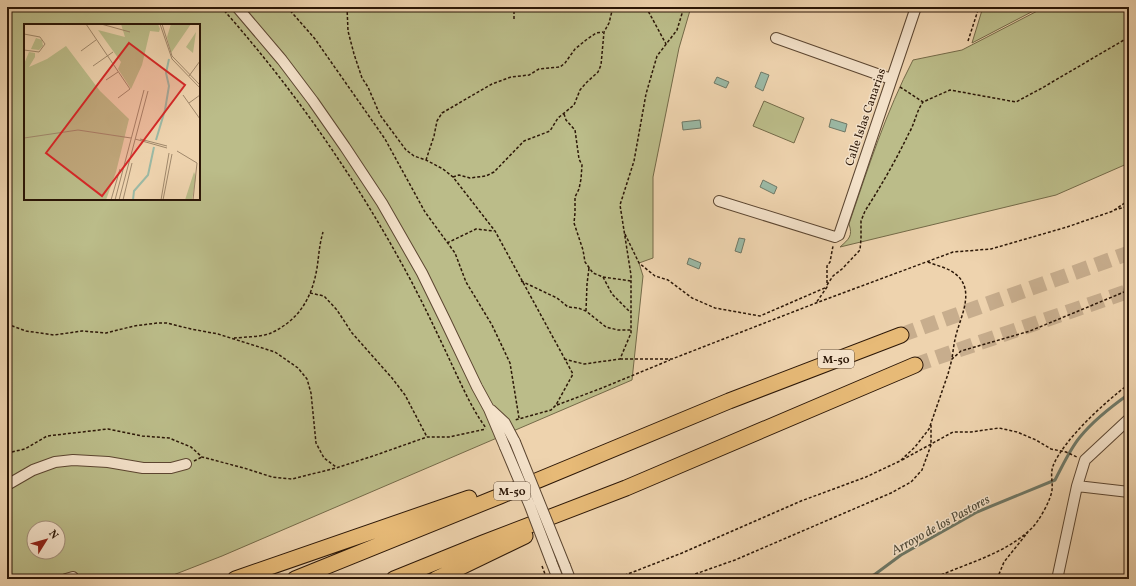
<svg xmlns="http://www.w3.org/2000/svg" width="1136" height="586" font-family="Vollkorn,serif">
<rect width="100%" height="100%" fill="#eed3ae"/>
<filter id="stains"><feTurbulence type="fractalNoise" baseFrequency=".005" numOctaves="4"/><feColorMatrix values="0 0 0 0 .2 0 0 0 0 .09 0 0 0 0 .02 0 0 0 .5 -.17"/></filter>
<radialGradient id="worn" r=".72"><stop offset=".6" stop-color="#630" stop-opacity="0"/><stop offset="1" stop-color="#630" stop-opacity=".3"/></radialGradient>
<path fill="#bbbc89" stroke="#746a48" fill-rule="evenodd" d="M7 7H691L679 48 653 177V258L639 263 643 276 632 380 222 556 163 579H7ZM25 25H199V199H25ZM34 528H58V552H34Z
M983 7H1041L972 43Z
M1045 7H1129V163L1056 195 840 247C849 239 853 236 849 224 868 168 886 112 913 60L962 50Z
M764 101 804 118 794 143 753 126Z"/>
<path fill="#9bb9a5" stroke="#6f7866" d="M761 72 769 75 763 91 755 87Z
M717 77 729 82 726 88 714 83Z
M831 119 847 124 845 132 829 127Z
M700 120 701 128 683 130 682 122Z
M763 180 777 187 774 194 760 187Z
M739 238 745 239 741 253 735 251Z
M689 258 701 263 699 269 687 264Z"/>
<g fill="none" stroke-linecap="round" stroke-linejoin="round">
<path stroke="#6f7866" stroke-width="3" d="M864 579 874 575 901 555 977 512 1055 480C1063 465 1070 449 1080 437 1093 421 1112 406 1129 394"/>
<path stroke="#c7ad8d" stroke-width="15" stroke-dasharray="15 8" stroke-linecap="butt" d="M901 335 1129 253
M915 365 1129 291"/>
<g stroke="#5c4631" stroke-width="12">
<path id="minor" d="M237 7 282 60 313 101 345 147 382 203 422 273 445 320 477 387 489 409 505 447
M776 38 891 79
M719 201 835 237 839 235 916 7
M491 410 505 423 515 442
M7 485 33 470 55 462 73 460 108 462 143 468H171L186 464
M1077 486 1129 492
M551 561 558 579
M565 566 570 579
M66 579 73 577
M1061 579 1058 575 1077 486 1085 460 1129 419"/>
</g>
<g stroke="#2c1707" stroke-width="17">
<path id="highway" d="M235 579 469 498
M295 579 500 496 729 401 901 335
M394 579 483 543 626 488 915 365
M436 579 525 536"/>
</g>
<path stroke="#2c1707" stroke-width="1.5" stroke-dasharray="3 2" stroke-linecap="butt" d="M221 7C294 89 357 180 409 277 425 307 439 337 453 367 463 388 472 409 486 428
M287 7 315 39 385 139 425 212 455 253 466 282 492 325 510 363 519 418
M347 7 348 31 354 54 362 78 368 87 380 115 406 150 414 156 426 160 443 169 453 177 495 231 573 374 556 405 551 410 515 420
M646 7 666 44
M514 19V9L515 7
M968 41 979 7
M900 87 923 102 950 90 1016 102 1042 88 1129 37
M564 114 566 120 575 130 579 159 582 165 581 179 579 189 575 197V213L574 223 583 250 585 262 593 273 603 277 612 294 631 313
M426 160 434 136 437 121 442 113 492 84 511 77 529 75 539 69 560 67 565 63 575 49 586 40 596 33 603 32
M453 177 459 175 470 178 486 176 494 172 524 141 550 131 558 118 574 105 580 90 587 82 598 72 601 65 604 32 609 23 613 7
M1114 210 1129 206
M625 234 639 263 655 276 668 280 692 298 715 308 760 316 827 287 816 303
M447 243 476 229 494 231
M928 262C935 265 944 267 951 271 977 286 962 313 956 335 954 343 953 351 952 359
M603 277 631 281
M521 281 557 298 568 307 578 308 586 311 606 327 618 330H631
M827 283V266L830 262 833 246
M827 285 833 276 842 269 860 250 861 239V221L865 211C881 186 896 160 909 133 915 123 916 112 923 102
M310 293 324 296 337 310 352 333 392 378 405 395 427 437
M586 311 587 284 589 268
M7 324 26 331 54 335 82 331 106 333 134 326 157 323H167L191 329 218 334 275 352 298 368 307 379 311 393 316 443 324 458 336 467
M234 338C245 337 262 337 271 333 299 320 312 298 317 268 319 255 319 246 323 232
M564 359 584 364 620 359 631 333V275L620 205 634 161 646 94 657 56 677 30 684 7
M620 359H672L816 303 953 252 991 249 1067 227 1113 211 1129 200
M557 405 602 388 670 360
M7 453 25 449 47 436 108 429 142 436 169 438 191 447 202 457 244 468 272 477 292 479 336 468 373 456 427 437H449L486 429
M902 460 953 432H971L999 428 1017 432 1036 440 1051 449 1066 452 1077 457
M194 461 202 457
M615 579 682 553 801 501 866 477 900 461 915 447 929 429 948 374 952 359 961 351 1030 331 1129 290
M681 579 735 560 891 493 911 482 922 470 931 445V425
M932 579C966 563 1004 555 1032 528 1039 521 1051 500 1052 490 1053 482 1050 475 1053 466 1064 439 1105 402 1129 384
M997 579 1004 562 1028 532"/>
<use href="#minor" stroke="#f4e2ca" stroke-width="10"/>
<use href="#highway" stroke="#e7ba77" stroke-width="15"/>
<g stroke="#5c4631" stroke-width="12" stroke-linecap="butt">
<path id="minor-bridge" d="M515 442 565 566
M505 447 530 506 551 561"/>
</g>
<path stroke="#2c1707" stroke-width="1.5" stroke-dasharray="3 2" stroke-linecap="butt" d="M542 566 545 574"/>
<use href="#minor-bridge" stroke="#f4e2ca" stroke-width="10"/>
</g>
<g text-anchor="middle" stroke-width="3" stroke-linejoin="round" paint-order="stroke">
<g fill="#f4e2ca" stroke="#685442" stroke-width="1">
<rect x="818" y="350" width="36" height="18" rx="3"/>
<rect x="494" y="482" width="36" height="18" rx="3"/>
</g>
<g font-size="11" font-weight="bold" fill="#2c1707">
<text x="836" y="363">M-50</text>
<text x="512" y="495">M-50</text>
</g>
<g font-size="12" fill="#2c1707" stroke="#f4e2ca">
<text transform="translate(865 117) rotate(-71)" y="4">Calle Islas Canarias</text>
</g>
<g font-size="13" font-style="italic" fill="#4d4836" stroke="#f4e2ca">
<text transform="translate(940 524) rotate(-29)" y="5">Arroyo de los Pastores</text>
</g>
</g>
<g transform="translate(24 24)">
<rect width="176" height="176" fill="#eed3ae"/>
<path d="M97 0H134L136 5 135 8 126 7 118 41 107 65 94 45 97 38 74 6 101 13ZM147 0H167L147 29 143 13ZM172 8 169 29 162 23ZM12 14 18 16 19 22 15 26 7 25ZM42 22 76 67 105 95 92 148 82 176H0V40L5 28 11 29V33L5 43 23 35ZM170 148 172 153 168 176H161Z" fill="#bbbc89"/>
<path fill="none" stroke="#9bb9a5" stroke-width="2" d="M132 116 141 86 145 62 142 49 145 35M109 176 110 167 124 151 130 123"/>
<path fill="none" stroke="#a0886b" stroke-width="1" d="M62 0 106 65 94 74M77 0 106 8M136 0 148 35 176 64M138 0 148 32 176 61M0 10 16 13 21 20 15 28 0 26M57 27 72 16M69 42 89 28M165 52 176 37M82 56 94 48M159 71 176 95M165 79 176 71M0 114 54 106 107 114M111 115 143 124M116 115 143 122M153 127 173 139M87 176 96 145M91 176 120 66M95 176 124 67M99 176 108 139M137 176 145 129M139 176 148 130M169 176 173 139"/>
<path fill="#d62828" fill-opacity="0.15" stroke="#d62828" stroke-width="2" d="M105 19 161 61 78 172 22 129Z"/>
<rect width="176" height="176" fill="none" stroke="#2c1707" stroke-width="2"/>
</g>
<rect width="1136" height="586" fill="none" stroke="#eed3ae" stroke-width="24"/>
<rect x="8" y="8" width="1120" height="570" fill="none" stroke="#2c1707" stroke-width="2"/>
<rect x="12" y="12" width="1112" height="562" fill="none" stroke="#2c1707"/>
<g transform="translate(46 540) rotate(53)"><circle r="19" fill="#f4e2ca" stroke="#a4917c"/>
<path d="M0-3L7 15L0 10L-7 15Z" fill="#8f2418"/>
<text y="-6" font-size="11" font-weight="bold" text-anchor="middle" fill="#2c1707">N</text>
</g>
<rect width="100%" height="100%" filter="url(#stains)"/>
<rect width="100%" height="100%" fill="url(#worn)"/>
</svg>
